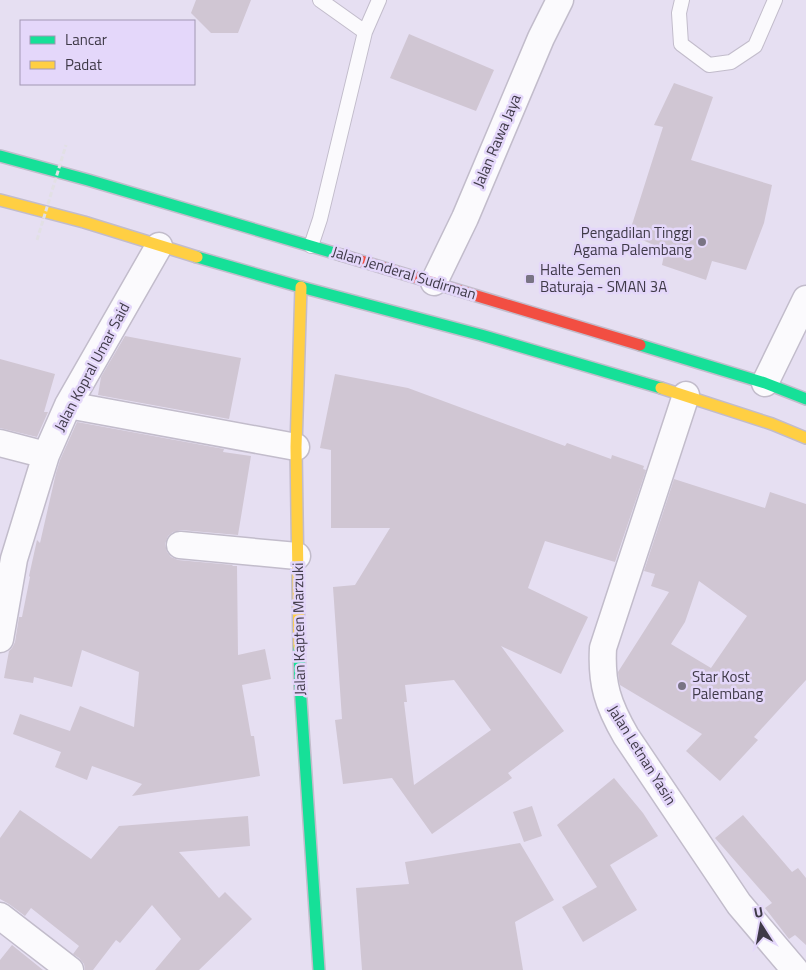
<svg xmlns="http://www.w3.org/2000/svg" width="806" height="970" font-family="'Titillium Web',sans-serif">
<rect width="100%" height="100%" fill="#e6dff2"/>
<path fill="#d0c6d3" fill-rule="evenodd" d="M196 0H251L238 33H211L191 13Z
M409 34 494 70 476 111 390 78Z
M674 83 713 97 691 160 772 185 764 223 746 270 712 261 706 280 662 265 665 250 629 234 663 127 654 125Z
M125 336 241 358 229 419 98 395 101 377Z
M0 359 55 374 44 412H48L37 437 0 428Z
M335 374 408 388 565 446 567 443 611 459 612 455 644 466 643 469 646 470 615 562 545 541 528 588 588 617 561 674 501 646 564 731 508 773 512 778 432 834 392 778 343 784 335 720 342 719 333 587 355 585 390 528H331V450L320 448ZM454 680 491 730 414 785 404 702H407L405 685Z
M77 422 224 449 223 452 251 456 238 535 181 530 173 532 168 536 165 544 167 552 171 557 178 560 233 565 232 566H237L238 655 265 649 271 679 242 685 251 736H254L260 776 132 796 142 784 92 766 87 780 55 767 61 752 13 734 20 714 70 731 80 706 134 727 139 672 82 650 72 687 34 677 33 683 4 678 9 651 12 648 15 642 19 617H22L30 577 29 576 37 540 40 543 56 473 60 460Z
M674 479 765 508 770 492 806 504V680L754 737 758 740 720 781 686 751 702 734 620 685 619 681 618 672 669 592 651 586 655 574 644 571ZM699 581 747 616 711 668 671 644 685 622Z
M614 778 643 813 658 836 610 865 637 910 583 942 562 907 597 887 557 825Z
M532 806 542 836 524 842 513 812Z
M20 810 91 859 119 826 248 816 250 846 179 852 219 898 225 892 252 919 199 970H155L181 939 152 905 120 943 116 940 93 970H85L84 964 79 958 73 954 79 946 31 908 25 916 9 904 0 899V838Z
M743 815 792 872 798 868 806 878V945L795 935 789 939 765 908 772 903 715 838Z
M520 843 554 900 515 922 523 970H362L356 888 409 884 405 862Z
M12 945 43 970H0V960Z"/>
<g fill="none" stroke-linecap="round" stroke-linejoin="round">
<g stroke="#c2bccb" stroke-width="16">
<path id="lane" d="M682 0 679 13 681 44 709 65 731 62 755 46 775 0
M365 32 379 0
M311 246 320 219 365 32 320 0"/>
</g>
<g stroke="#c2bccb" stroke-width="29">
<path id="street" d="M434 282 465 218 541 38 560 0
M765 383 806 299
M686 395 603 648C601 684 608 705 626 736L739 904 795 970
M68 405 296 447
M0 443 46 455
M180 545 297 556
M0 639 14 559 46 455 68 405 159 246
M0 916 70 970"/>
</g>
<g stroke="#c2bccb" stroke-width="14">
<path id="fast" d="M0 156 88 180 341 255
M197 257 301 287 481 335 661 388
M640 345 765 383 806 399
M299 647 300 685 319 970"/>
</g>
<g stroke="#c2bccb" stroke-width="14">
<path id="slow" d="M0 200 84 222 197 257
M661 388 772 424 806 438
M299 647 296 447 301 287"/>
</g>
<g stroke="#c2bccb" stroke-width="14">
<path id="jam" d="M341 255 640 345"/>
</g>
<use href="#lane" stroke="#fbfafd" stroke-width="14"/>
<use href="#street" stroke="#fbfafd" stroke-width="26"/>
<use href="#fast" stroke="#16e098" stroke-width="11"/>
<use href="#slow" stroke="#ffcf43" stroke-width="11"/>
<use href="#jam" stroke="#f24e42" stroke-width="11"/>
<path stroke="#e2e0e5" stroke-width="3" stroke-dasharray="5 2.5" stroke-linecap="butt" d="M37 240 66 145"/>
</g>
<g fill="#797484" stroke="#e4d7fa" stroke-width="2">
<circle cx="702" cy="242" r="5"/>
<rect x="525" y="274" width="10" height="10" rx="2.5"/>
<circle cx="682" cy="686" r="5"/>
</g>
<g text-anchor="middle" stroke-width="5" stroke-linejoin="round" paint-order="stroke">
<g font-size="15" fill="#3f3a48" stroke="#e4d7fa">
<text transform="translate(497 141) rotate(-67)" y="5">Jalan Rawa Jaya</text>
<text transform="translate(404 273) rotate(17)" y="5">Jalan Jenderal Sudirman</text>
<text transform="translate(92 367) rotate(-62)" y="5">Jalan Kopral Umar Said</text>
<text transform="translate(299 629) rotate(-91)" y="5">Jalan Kapten Marzuki</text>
<text transform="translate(642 755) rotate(58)" y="5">Jalan Letnan Yasin</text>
</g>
<g font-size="15" fill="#3f3a48" stroke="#e4d7fa" text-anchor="start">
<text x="692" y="238" text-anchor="end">Pengadilan Tinggi<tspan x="692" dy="17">Agama Palembang</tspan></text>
<text x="540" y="275">Halte Semen<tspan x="540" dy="17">Baturaja - SMAN 3A</tspan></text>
<text x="692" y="682">Star Kost<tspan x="692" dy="17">Palembang</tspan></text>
</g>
</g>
<rect x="20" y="20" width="175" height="65" fill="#e4d7fa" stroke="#a298b3"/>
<rect x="30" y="36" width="25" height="8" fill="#16e098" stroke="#a298b3"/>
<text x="65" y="45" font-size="15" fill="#3f3a48">Lancar</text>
<rect x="30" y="61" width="25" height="8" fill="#ffcf43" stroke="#a298b3"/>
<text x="65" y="70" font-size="15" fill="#3f3a48">Padat</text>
<g transform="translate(761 925) rotate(349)" stroke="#e4d7fa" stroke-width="4" paint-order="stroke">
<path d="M0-4L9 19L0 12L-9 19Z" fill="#3f3a48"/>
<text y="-8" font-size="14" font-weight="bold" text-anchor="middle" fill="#3f3a48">U</text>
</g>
</svg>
